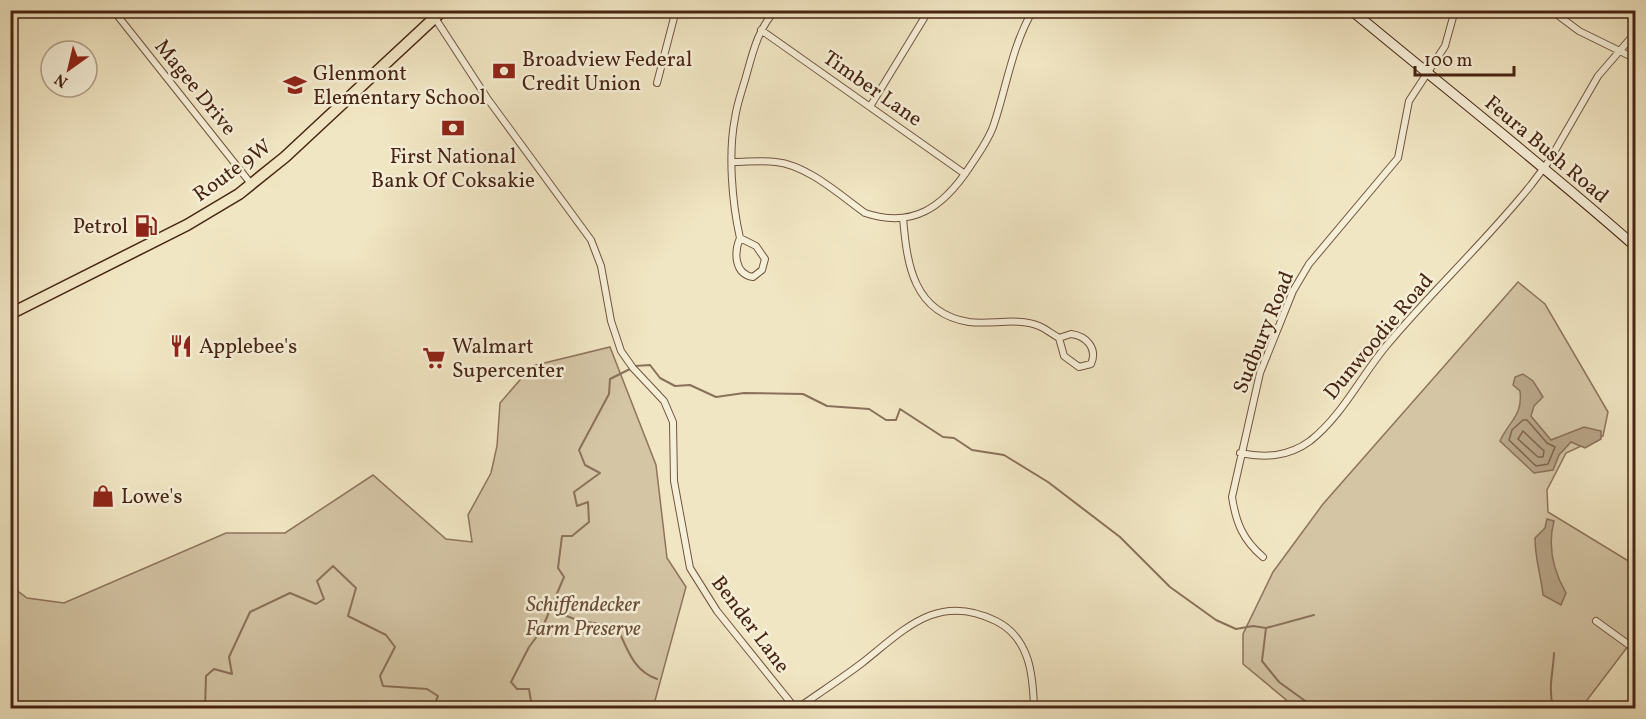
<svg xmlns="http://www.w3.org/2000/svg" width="1646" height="719" font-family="Vollkorn,serif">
<rect width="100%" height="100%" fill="#f1e6c3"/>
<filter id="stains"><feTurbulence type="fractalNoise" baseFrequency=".00333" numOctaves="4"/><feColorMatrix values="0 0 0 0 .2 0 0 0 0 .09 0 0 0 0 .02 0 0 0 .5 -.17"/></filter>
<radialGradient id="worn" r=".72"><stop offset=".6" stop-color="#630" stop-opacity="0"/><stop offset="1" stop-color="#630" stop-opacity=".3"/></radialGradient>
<path fill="#d4c5a5" stroke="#8e745c" stroke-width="1.5" d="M1518 282 1545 304 1608 412 1603 436 1566 453 1547 490 1548 512 1635 565V637L1581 708H1296L1243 664V634L1273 572 1323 504Z
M610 347 656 465 667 558 686 587 653 708H11V586L27 598 64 603 226 533H285L373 475 446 539 472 542 468 515 491 473 497 446 500 403 532 366Z"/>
<path fill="#b7a487" stroke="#8a7159" stroke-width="1.5" d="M1523 374 1533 381 1543 397 1534 406 1531 416 1551 440 1584 427 1601 431V439L1585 448 1571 442 1559 455 1553 470 1534 473 1500 441C1509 421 1523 416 1520 391L1513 385 1515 377Z
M1547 519 1554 521C1547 547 1553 570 1566 593L1561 605 1543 595C1541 575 1535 560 1535 538L1545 528Z"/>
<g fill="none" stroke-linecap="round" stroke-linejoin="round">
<path stroke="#7f644d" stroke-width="1.5" d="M1523 420H1527L1547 443 1555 447 1548 464 1536 466 1509 440 1512 430Z
M1523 431 1544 451 1543 457H1538L1518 439Z"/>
<path stroke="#8a7159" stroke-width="2" d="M635 366 650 365 660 378 675 386 690 385 716 397 744 393 803 394 827 406 869 409 886 420H896L900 409 943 437 954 438 972 450 1004 455 1048 482 1120 537 1170 587 1216 620 1236 629 1253 626 1266 628 1262 661 1279 682 1315 708
M549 609 577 620 617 627C627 648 633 671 657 679
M1266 628 1314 615
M205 708 206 676 214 669 232 674 229 657 250 612 290 593 316 604 324 599 317 581 333 566 356 588 348 616 386 635 395 647 380 676 383 686 427 689 438 696 433 708
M532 708 529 689H517L511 682 529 647 541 631 564 577 558 568 562 536H572L589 522 588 502 577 506 574 492 600 473 585 465 579 450 609 394 610 379 630 369
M1553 708C1548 685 1553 675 1554 653"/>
<g stroke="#72543f" stroke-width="8">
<path id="minor" d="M113 10 252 185
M1551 10 1579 31 1636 59
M435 18 487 98 591 240 601 266 611 321 621 351 633 368 664 401 673 422 674 481 690 568 717 611 795 708
M761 30 965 174
M657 83 676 10
M871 105 929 10
M733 162C747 162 762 160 776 162 807 165 840 195 865 213 913 229 943 207 969 168 978 154 989 140 994 124 1007 85 1012 46 1033 10
M903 218C907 264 913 313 969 322 991 325 1018 317 1039 326 1046 329 1052 334 1059 338
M740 238C732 203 728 153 735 118 737 103 743 88 747 73 753 51 759 27 776 10
M740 238 756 246 765 259 762 270 753 277C734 274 734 252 740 238Z
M1071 334C1086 336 1098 348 1091 364L1079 367 1064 356 1059 338Z
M1240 453C1265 458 1288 457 1310 441 1342 416 1361 376 1387 345 1433 290 1486 241 1531 185L1549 161 1598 76 1636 32
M1263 557C1243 540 1236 523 1232 497L1260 373 1293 291 1309 264 1398 158 1409 101 1445 46 1455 10
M1596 621 1636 650
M798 708C819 693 841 679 862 663 905 629 938 592 996 621 1030 638 1033 675 1034 708"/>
</g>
<g stroke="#472413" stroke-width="11">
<path id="secondary" d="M1351 10C1446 89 1543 165 1636 247"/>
</g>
<g stroke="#472413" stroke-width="13">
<path id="primary" d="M10 314 187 225 239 194 285 157 443 10"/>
</g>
<use href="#minor" stroke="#f6efd8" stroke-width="6"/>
<use href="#secondary" stroke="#f6efd8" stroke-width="9"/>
<use href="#primary" stroke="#f1e6c3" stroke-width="10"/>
</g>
<defs>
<g id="bank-bare" transform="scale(1.8)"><path d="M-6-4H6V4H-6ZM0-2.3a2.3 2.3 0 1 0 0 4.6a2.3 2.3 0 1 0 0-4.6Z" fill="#8f2418" stroke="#f6efd8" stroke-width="2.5" paint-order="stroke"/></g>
<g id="school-bare" transform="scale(1.8)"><path d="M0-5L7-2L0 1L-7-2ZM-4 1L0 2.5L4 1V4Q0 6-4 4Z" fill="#8f2418" stroke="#f6efd8" stroke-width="2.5" paint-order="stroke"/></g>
<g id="fuel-bare" transform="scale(1.8)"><path d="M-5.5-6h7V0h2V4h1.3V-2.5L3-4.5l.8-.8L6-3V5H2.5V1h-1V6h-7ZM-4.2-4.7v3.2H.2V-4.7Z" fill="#8f2418" stroke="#f6efd8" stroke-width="2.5" paint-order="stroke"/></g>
<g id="restaurant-bare" transform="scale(1.8)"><path d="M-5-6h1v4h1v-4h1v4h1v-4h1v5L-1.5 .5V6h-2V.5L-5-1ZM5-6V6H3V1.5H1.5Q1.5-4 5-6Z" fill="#8f2418" stroke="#f6efd8" stroke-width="2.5" paint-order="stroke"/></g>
<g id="supermarket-bare" transform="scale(1.8)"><path d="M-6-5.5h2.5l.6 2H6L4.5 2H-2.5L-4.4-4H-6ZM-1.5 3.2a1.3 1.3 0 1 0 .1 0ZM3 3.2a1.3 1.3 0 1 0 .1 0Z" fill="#8f2418" stroke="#f6efd8" stroke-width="2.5" paint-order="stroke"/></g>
<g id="shop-bare" transform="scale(1.8)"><path d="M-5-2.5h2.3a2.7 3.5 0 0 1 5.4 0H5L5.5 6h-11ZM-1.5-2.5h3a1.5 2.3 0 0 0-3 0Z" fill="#8f2418" stroke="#f6efd8" stroke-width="2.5" paint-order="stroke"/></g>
</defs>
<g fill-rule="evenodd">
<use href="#bank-bare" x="504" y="71"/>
<use href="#school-bare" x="295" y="85"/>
<use href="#bank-bare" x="453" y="128"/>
<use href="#fuel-bare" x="146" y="226"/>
<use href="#restaurant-bare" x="181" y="346"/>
<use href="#supermarket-bare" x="434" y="358"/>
<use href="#shop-bare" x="103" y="496"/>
</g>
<g text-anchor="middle" stroke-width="5" stroke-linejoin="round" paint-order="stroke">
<g font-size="21" fill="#472413" stroke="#f6efd8" text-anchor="start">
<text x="522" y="66">Broadview Federal<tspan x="522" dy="24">Credit Union</tspan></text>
<text x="313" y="80">Glenmont<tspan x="313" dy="24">Elementary School</tspan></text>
<text x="453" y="163" text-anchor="middle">First National<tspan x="453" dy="24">Bank Of Coksakie</tspan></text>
<text x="128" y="233" text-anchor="end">Petrol</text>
<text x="199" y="353">Applebee's</text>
<text x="452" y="353">Walmart<tspan x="452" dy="24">Supercenter</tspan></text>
<text x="121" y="503">Lowe's</text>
</g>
<g font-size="21" fill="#472413" stroke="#f6efd8">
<text transform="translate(196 87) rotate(51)" y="7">Magee Drive</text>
<text transform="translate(873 88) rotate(35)" y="7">Timber Lane</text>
<text transform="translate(1547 149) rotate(40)" y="7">Feura Bush Road</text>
<text transform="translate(232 170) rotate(-36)" y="7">Route 9W</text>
<text transform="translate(1263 332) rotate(-68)" y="7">Sudbury Road</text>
<text transform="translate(1378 336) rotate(-50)" y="7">Dunwoodie Road</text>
<text transform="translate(751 624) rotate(53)" y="7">Bender Lane</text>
</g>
<g font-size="21" font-style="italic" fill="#6a4c38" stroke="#f6efd8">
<text x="583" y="611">Schiffendecker<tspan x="583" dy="24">Farm Preserve</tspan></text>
</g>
</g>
<rect width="1646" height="719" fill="none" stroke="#f1e6c3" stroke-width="36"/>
<rect x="12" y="12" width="1622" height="695" fill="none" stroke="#472413" stroke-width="3"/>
<rect x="18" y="18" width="1610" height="683" fill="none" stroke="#472413" stroke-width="1.5"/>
<g transform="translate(69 69) rotate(214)"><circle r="28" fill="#f6efd8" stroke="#b09e89" stroke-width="1.5"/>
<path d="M0-4.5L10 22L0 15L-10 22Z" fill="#8f2418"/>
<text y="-9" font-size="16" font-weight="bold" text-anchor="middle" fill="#472413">N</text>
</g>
<path d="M1415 66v9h99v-9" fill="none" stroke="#472413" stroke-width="3"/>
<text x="1424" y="66" font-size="18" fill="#472413" stroke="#f6efd8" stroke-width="4.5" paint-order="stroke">100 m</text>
<rect width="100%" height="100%" filter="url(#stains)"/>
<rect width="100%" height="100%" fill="url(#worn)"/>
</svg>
